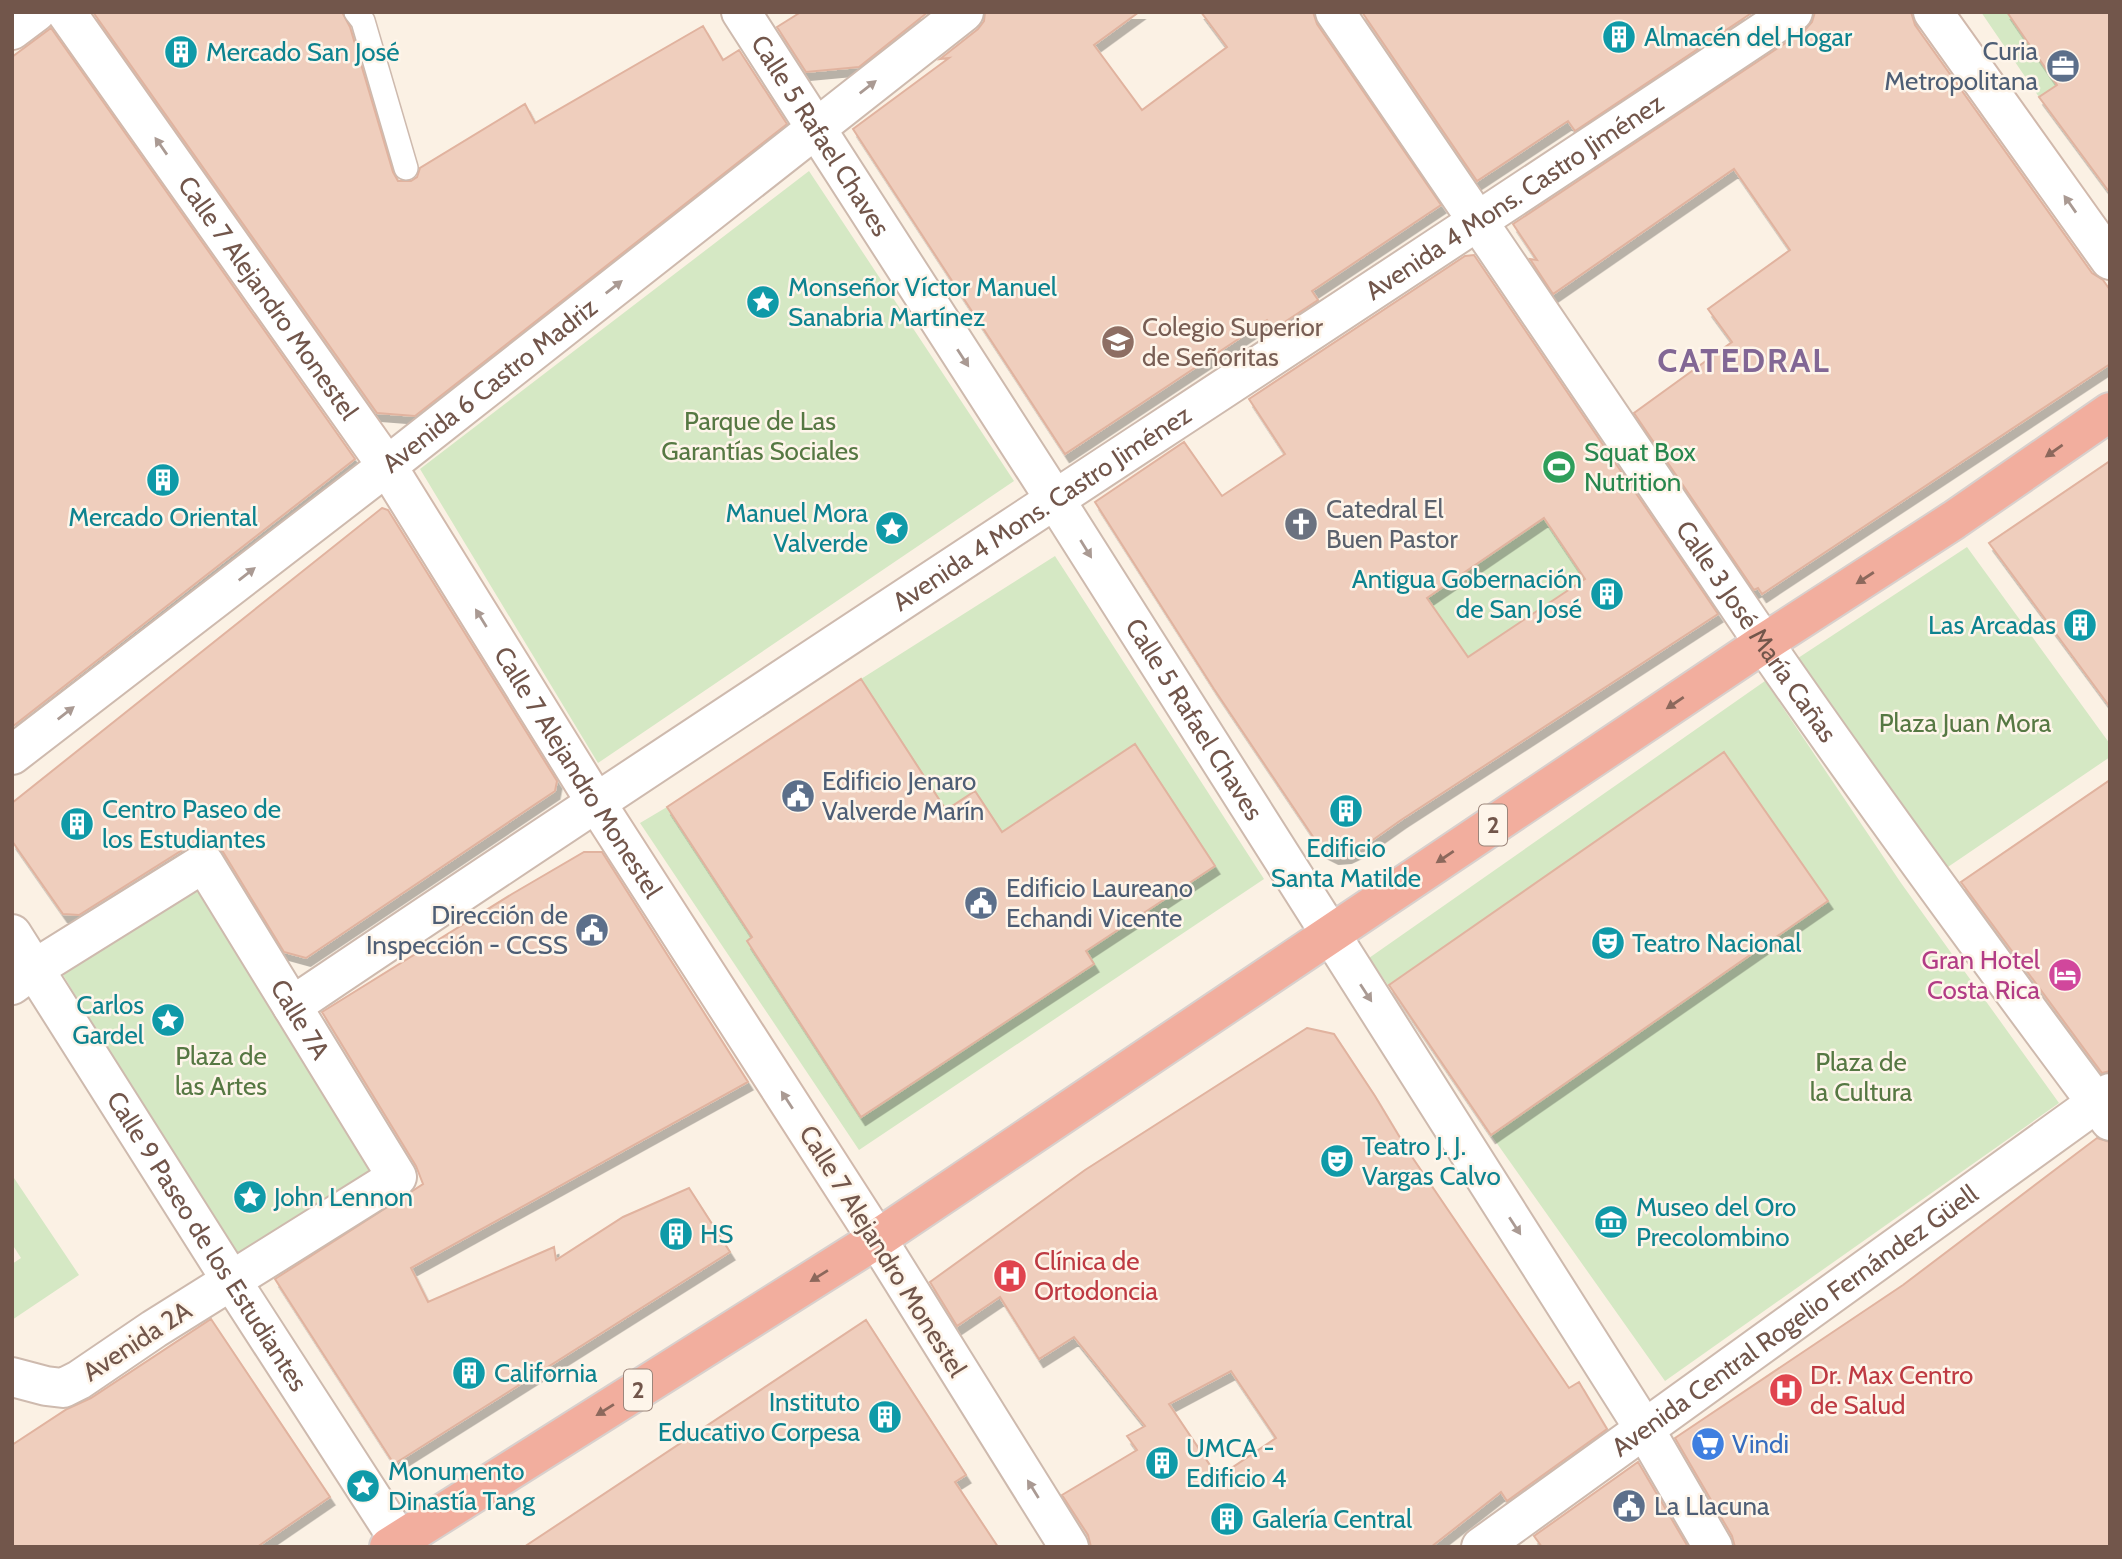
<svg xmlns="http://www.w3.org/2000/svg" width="2122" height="1559" font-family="Cabin,sans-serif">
<defs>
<filter id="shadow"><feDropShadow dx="4.5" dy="8" stdDeviation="0" flood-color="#0004"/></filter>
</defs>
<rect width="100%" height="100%" fill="#fbf1e4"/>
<path fill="#d5e8c4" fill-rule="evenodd" d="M1981 12H2007L2057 85 2039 97Z
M809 171 1014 481 598 763 420 469Z
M1544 518 1585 579 1468 657 1427 598Z
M1967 547 2110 744V757L1942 871 1792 662Z
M1055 556 1264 879 859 1150 640 823 667 807 736 912 861 679ZM1135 744 1215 866 1086 951 1094 964 861 1116 747 941 974 792 1002 832Z
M1765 681 1901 883 2059 1103 1665 1381 1491 1135 1827 901 1725 753 1388 985 1369 958Z
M205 881 382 1172 237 1261 60 970Z
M12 1175 79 1275 12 1320V1264L21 1258 12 1244Z"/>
<path fill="#efcebd" stroke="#e1b39f" stroke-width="2" fill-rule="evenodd" filter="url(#shadow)" d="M93 12H342L350 27 393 172 398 181H411L417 177 420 168 525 104 535 123 703 26 723 60 739 50 787 124 415 416 377 413Z
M801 12H928L859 67 806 72 777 27Z
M985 12H1139L1094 45 1142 110 1227 47 1201 12H1313L1317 24 1441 205 1312 291 1318 300 1274 329 1267 320 1065 454 853 129 949 58 940 59 978 29 984 21Z
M1362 12H1753L1575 131 1568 121 1477 181Z
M1815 12H1911L1915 25 2092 273 2103 280 2110 290V364L1762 594 1758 588 1754 590 1634 413 1732 342 1708 309 1790 250 1734 169 1553 294 1530 259 1537 260 1513 224 1805 30 1812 22Z
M2007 12H2110V193L2039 97 2057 85Z
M51 28 355 459 12 727V57Z
M1474 255 1718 614 1401 820 1360 849 1347 855 1334 856 1322 850 1214 689 1095 502 1184 442 1222 496 1285 454 1249 399 1465 256ZM1544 518 1585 579 1468 657 1427 598Z
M2110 461V707L1989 543Z
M382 508 388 510 557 781 555 791 306 958 284 952 223 852 211 842 203 841 192 844 79 915 63 914 12 841V803Z
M861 679 946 810 975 791 1002 832 1135 744 1215 866 1086 951 1094 964 861 1117 747 941 752 937 667 807Z
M1724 752 1828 901 1491 1135 1389 985Z
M2110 780V1071L2102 1073 1961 882Z
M584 852H602L748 1082 411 1268 428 1302 554 1247 556 1260 623 1217 689 1188 730 1252 394 1464 275 1279 423 1184 416 1166 322 1012 512 894Z
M1307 1028 1334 1034 1375 1096 1408 1151 1569 1388 1579 1382 1607 1429 1507 1501 1501 1492 1431 1547H1091L1088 1535 1062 1495 1137 1450 1127 1436 1145 1426 1074 1337 1039 1359 1000 1297 957 1326 930 1282 1085 1170ZM1231 1371 1276 1438 1218 1477 1169 1404Z
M2097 1138 2110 1142V1547H1735L1732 1536 1675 1438 1903 1285Z
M211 1319 330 1497 257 1547H12V1445L67 1409 91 1398Z
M866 1320 966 1475 955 1482 998 1547H524Z
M1638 1462 1688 1547H1542L1534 1536Z"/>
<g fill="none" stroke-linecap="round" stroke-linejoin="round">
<g stroke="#cebaae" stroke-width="26">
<path id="lane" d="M356 12 363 21 406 168"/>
</g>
<g stroke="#cebaae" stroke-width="42">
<g id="street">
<path id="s1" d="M741 12 1054 498 1645 1430 1713 1547"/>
<path id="s2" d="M1335 12C1479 221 1620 433 1763 642 1875 804 1992 963 2110 1121"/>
<path id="s3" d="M12 755 387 466 964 12"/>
<path id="s4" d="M12 934 231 1280 399 1540"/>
<path id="s5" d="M12 985 34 969 204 863 397 1177 154 1329 79 1380 63 1388 46 1386 12 1377"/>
<path id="s6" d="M292 1006C790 670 1294 345 1793 12"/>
<path d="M877 1239 1069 1547"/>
<path id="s7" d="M1481 1547 2110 1093"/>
</g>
</g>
<g stroke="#d1b9ac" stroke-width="42">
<g id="secondary">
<path id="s8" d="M66 12 387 466 595 801 877 1239"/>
<path d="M1933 12 2110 260"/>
<path d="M12 30 36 12"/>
</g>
</g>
<g stroke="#d8d0cd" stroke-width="42">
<path id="highway" d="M389 1547 877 1239 1764 643 1954 520 2110 412"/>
</g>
<use href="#lane" stroke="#fff" stroke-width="23"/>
<use href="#street" stroke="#fff" stroke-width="38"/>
<use href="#secondary" stroke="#fff" stroke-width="38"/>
<use href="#highway" stroke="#f2ae9e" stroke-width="38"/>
</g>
<defs><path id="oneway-solid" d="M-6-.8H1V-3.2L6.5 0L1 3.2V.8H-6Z" transform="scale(1.75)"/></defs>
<g fill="#aa9a93">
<use href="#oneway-solid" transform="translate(868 87) rotate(-38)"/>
<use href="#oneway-solid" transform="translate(161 146) rotate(-125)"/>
<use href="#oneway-solid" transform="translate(2070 204) rotate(-125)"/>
<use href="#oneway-solid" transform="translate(614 287) rotate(-38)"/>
<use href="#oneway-solid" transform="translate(963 358) rotate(57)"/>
<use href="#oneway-solid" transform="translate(1086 549) rotate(58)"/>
<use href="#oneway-solid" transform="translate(247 574) rotate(-38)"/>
<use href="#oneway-solid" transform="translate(481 618) rotate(-122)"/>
<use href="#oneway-solid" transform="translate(66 713) rotate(-38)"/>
<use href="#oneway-solid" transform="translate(1366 993) rotate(57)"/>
<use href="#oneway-solid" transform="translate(787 1100) rotate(-123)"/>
<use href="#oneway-solid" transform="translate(1515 1226) rotate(57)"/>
<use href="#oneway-solid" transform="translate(1033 1489) rotate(-122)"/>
</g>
<g fill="#8c685c">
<use href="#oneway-solid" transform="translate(2054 451) rotate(145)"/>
<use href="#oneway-solid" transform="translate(1865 578) rotate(147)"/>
<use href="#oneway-solid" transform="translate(1675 703) rotate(146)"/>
<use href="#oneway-solid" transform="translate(1445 857) rotate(146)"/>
<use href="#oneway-solid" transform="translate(819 1276) rotate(148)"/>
<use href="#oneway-solid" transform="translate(605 1410) rotate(148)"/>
</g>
<defs>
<g id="building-disc" transform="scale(1.75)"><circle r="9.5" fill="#0f9aa8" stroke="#fef5ea"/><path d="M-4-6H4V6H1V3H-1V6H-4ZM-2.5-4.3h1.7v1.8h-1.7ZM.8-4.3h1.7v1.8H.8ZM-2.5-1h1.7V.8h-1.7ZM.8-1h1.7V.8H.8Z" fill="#fff"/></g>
<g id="office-disc" transform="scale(1.75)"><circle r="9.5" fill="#5c6f8a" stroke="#fef5ea"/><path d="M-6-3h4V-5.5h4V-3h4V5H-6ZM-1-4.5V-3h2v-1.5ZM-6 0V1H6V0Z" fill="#fff"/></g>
<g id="sight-disc" transform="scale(1.75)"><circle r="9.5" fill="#0f9aa8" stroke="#fef5ea"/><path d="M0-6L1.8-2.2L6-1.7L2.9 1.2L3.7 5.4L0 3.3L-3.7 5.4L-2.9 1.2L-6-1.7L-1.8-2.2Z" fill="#fff"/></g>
<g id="school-disc" transform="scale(1.75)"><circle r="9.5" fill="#8d6e63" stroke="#fef5ea"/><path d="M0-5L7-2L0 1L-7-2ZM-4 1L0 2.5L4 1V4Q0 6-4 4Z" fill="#fff"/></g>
<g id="stadium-disc" transform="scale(1.75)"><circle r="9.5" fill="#2e9e5b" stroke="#fef5ea"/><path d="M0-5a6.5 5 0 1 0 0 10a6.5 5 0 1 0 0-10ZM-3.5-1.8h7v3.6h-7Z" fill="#fff"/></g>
<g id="church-disc" transform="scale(1.75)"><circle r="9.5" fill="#6b7280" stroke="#fef5ea"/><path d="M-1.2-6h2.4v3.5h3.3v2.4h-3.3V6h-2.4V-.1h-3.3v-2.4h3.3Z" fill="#fff"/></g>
<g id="civic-disc" transform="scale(1.75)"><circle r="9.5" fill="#5c6f8a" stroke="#fef5ea"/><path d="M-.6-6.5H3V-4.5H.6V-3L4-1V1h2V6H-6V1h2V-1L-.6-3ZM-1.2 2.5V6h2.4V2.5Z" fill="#fff"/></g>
<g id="theatre-disc" transform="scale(1.75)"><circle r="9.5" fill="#0f9aa8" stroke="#fef5ea"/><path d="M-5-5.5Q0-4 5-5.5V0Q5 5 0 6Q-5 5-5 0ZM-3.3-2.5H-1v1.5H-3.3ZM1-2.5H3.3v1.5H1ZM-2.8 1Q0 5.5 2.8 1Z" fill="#fff"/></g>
<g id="hotel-disc" transform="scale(1.75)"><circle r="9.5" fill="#d1479c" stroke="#fef5ea"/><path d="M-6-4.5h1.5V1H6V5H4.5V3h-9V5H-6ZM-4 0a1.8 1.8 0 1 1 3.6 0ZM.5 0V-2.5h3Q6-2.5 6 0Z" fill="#fff"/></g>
<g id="museum-disc" transform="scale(1.75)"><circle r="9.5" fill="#0f9aa8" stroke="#fef5ea"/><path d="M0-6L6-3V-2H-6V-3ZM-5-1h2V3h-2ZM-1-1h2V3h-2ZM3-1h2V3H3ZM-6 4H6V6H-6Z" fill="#fff"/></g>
<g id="hospital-disc" transform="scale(1.75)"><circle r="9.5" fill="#e0444e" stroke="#fef5ea"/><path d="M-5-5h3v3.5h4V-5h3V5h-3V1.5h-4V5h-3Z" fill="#fff"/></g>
<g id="supermarket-disc" transform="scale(1.75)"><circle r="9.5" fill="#3f7fe0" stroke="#fef5ea"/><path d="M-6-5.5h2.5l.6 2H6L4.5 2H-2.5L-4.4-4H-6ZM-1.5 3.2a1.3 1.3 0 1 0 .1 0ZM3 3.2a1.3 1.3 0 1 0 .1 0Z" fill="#fff"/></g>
</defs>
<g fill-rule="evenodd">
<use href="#building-disc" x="1619" y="37"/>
<use href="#building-disc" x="181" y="52"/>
<use href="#office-disc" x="2063" y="66"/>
<use href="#sight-disc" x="763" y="302"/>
<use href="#school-disc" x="1118" y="342"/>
<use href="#stadium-disc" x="1559" y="467"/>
<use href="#building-disc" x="163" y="480"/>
<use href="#church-disc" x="1301" y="524"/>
<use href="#sight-disc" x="892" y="528"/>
<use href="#building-disc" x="1607" y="594"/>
<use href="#building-disc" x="2080" y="625"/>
<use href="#civic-disc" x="798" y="796"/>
<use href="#building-disc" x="1346" y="811"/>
<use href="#building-disc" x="77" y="824"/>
<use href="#civic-disc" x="981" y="903"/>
<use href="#civic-disc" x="592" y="930"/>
<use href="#theatre-disc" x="1608" y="943"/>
<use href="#hotel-disc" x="2065" y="975"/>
<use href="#sight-disc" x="168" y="1020"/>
<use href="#theatre-disc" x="1337" y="1161"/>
<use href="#sight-disc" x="250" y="1197"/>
<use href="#museum-disc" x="1611" y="1222"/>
<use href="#building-disc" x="676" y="1234"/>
<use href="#hospital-disc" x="1010" y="1276"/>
<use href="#building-disc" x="469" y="1373"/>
<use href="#hospital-disc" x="1786" y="1390"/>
<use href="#building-disc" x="885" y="1417"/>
<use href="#supermarket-disc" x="1708" y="1444"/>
<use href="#building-disc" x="1162" y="1463"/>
<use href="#sight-disc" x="363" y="1486"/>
<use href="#civic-disc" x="1629" y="1506"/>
<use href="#building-disc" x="1227" y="1519"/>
</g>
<g text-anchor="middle" stroke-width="5" stroke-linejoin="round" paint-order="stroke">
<g fill="#fef5ea" stroke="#9c867b" stroke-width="2">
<rect x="1479" y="804.5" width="28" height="41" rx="5"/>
<rect x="624" y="1369.5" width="28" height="41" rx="5"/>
</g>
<g font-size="24" font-weight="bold" fill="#72564b">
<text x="1493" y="833">2</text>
<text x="638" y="1398">2</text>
</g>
<g font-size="26" fill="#0d838f" stroke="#fef5ea" text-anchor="start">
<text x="1644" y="46">Almacén del Hogar</text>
<text x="206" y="61">Mercado San José</text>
<text x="788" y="296">Monseñor Víctor Manuel<tspan x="788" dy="30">Sanabria Martínez</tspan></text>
<text x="868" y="522" text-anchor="end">Manuel Mora<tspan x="868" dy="30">Valverde</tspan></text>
<text x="163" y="526" text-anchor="middle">Mercado Oriental</text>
<text x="1582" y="588" text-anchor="end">Antigua Gobernación<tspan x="1582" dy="30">de San José</tspan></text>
<text x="2056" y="634" text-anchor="end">Las Arcadas</text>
<text x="102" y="818">Centro Paseo de<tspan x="102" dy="30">los Estudiantes</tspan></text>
<text x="1346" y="857" text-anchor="middle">Edificio<tspan x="1346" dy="30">Santa Matilde</tspan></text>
<text x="1632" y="952">Teatro Nacional</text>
<text x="144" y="1014" text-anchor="end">Carlos<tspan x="144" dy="30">Gardel</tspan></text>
<text x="1362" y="1155">Teatro J. J.<tspan x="1362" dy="30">Vargas Calvo</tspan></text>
<text x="274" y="1206">John Lennon</text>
<text x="1636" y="1216">Museo del Oro<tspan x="1636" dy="30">Precolombino</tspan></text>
<text x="700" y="1243">HS</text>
<text x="494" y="1382">California</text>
<text x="860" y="1411" text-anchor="end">Instituto<tspan x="860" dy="30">Educativo Corpesa</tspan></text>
<text x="1186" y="1457">UMCA -<tspan x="1186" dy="30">Edificio 4</tspan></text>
<text x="388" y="1480">Monumento<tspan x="388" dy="30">Dinastía Tang</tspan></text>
<text x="1252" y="1528">Galería Central</text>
</g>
<g font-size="26" fill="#4e5e75" stroke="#fef5ea" text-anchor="start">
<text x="2038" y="60" text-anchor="end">Curia<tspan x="2038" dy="30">Metropolitana</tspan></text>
<text x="822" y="790">Edificio Jenaro<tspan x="822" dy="30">Valverde Marín</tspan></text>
<text x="1006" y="897">Edificio Laureano<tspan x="1006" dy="30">Echandi Vicente</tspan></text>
<text x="568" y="924" text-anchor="end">Dirección de<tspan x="568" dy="30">Inspección - CCSS</tspan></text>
<text x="1654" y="1515">La Llacuna</text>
</g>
<g font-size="26" fill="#72564b" stroke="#fef5ea">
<text dy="9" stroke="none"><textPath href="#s1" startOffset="147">Calle 5 Rafael Chaves</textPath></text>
<text dy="9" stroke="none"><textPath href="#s6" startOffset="1466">Avenida 4 Mons. Castro Jiménez</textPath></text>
<text dy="9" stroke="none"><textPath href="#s8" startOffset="350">Calle 7 Alejandro Monestel</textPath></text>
<text dy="9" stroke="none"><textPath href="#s3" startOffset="604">Avenida 6 Castro Madriz</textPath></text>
<text dy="9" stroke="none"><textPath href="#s6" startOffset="900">Avenida 4 Mons. Castro Jiménez</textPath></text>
<text dy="9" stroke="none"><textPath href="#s2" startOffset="749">Calle 3 José María Cañas</textPath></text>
<text dy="9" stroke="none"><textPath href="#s1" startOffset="840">Calle 5 Rafael Chaves</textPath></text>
<text dy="9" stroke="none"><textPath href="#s8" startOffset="917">Calle 7 Alejandro Monestel</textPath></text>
<text dy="9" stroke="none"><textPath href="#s5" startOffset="411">Calle 7A</textPath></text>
<text dy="9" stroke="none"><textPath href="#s4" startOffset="364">Calle 9 Paseo de los Estudiantes</textPath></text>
<text transform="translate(883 1251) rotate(58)" y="9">Calle 7 Alejandro Monestel</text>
<text dy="9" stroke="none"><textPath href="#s7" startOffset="387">Avenida Central Rogelio Fernández Güell</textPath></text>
<text transform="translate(137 1341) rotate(-33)" y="9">Avenida 2A</text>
</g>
<g font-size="26" fill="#785e54" stroke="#fef5ea" text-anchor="start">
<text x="1142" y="336">Colegio Superior<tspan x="1142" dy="30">de Señoritas</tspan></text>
</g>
<g font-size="26" fill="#567843" stroke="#fef5ea">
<text x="760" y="430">Parque de Las<tspan x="760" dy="30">Garantías Sociales</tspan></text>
<text x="1965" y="732">Plaza Juan Mora</text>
<text x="221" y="1065">Plaza de<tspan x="221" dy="30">las Artes</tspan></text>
<text x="1861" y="1071">Plaza de<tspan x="1861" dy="30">la Cultura</tspan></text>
</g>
<g font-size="26" fill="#27864d" stroke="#fef5ea" text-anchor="start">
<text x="1584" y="461">Squat Box<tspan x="1584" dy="30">Nutrition</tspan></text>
</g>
<g font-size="26" fill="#5b616d" stroke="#fef5ea" text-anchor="start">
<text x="1326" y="518">Catedral El<tspan x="1326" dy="30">Buen Pastor</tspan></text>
</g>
<g font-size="26" fill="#b23c85" stroke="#fef5ea" text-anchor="end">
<text x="2040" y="969">Gran Hotel<tspan x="2040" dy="30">Costa Rica</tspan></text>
</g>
<g font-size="26" fill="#be3a42" stroke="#fef5ea" text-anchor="start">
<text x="1034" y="1270">Clínica de<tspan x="1034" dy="30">Ortodoncia</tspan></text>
<text x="1810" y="1384">Dr. Max Centro<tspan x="1810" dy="30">de Salud</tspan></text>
</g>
<g font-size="26" fill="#366cbe" stroke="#fef5ea" text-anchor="start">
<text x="1732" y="1453">Vindi</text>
</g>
<g font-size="33" font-weight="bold" letter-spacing="2" fill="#826795" stroke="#fef5ea">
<text x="1744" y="372">CATEDRAL</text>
</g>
</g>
<rect width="2122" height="1559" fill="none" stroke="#72564b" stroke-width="28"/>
</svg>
